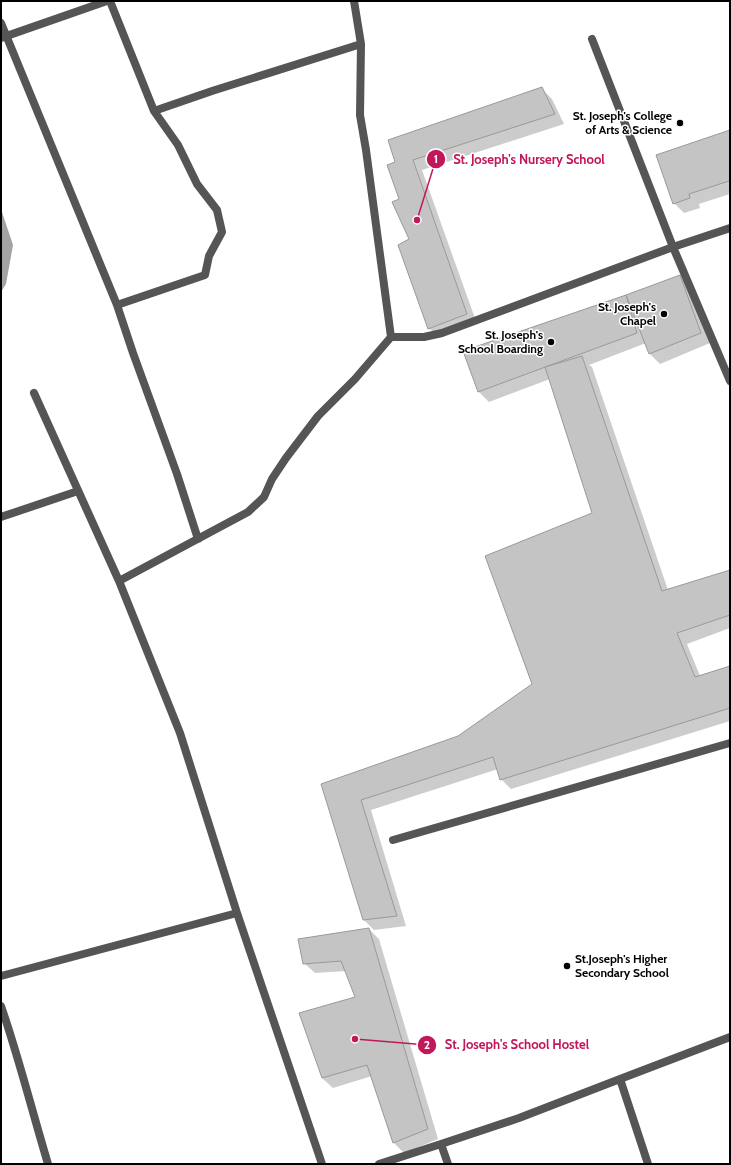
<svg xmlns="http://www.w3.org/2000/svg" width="731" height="1165" font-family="Cabin,sans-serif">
<rect width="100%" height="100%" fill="#fff"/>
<path fill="#a3a3a3" d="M1 209 13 245 6 284 1 292Z"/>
<path fill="#0003" d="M542 89 552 99 564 124 422 170 477 324 439 338 429 328 410 240 401 199 388 166Z
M730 131V194L699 204 700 208 684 213 674 203Z
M679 276 689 286 710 343 660 364 650 354 646 343 589 365 592 367 668 590 730 571V628L687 644 700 676 730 667V721L511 789 501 779 498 769 371 810 406 926 374 930 364 920 323 785 458 737 533 684 594 513 550 379 489 402 479 392 465 352 627 296Z
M369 929 379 939 438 1139 404 1153 394 1143 372 1076 333 1088 322 1078 356 998 346 971 315 973 304 963Z"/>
<path fill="#c4c4c4" stroke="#999" d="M542 87 555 114 413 160 467 314 428 329 398 245 409 239 392 202 399 199 387 165 395 162 388 140Z
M730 130V183L729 181 689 194 690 198 673 204 656 155Z
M680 275 701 333 649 354 626 295Z
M626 295 637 333 478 392 463 351Z
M582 356 662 591 730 570V615L677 633 695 677 730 666V708L500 780 493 757 361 800 397 916 363 920 321 784 458 736 532 684 485 556 592 513 545 367Z
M369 928 428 1129 393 1143 367 1065 322 1078 299 1013 355 997 341 961 303 964 298 939Z"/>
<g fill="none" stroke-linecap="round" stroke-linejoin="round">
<path stroke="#555" stroke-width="8" d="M730 228 673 247 730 381
M391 337H424L442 333 673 247 592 39
M1 517 78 491
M393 840 730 743"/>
<path stroke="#555" stroke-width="8" d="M110 1 154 111 212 91 361 44
M1 23 117 305 133 353 177 474 198 539
M1 38 107 1
M117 305 205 275 209 256 222 232 217 210 197 184 178 145 154 111
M34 393 119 581
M1 976 237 913
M1 1006C19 1058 32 1111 48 1164
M620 1079 648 1164
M322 1164 237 913 180 733 119 581 248 512 264 497 272 479 286 458 318 416 355 379 391 337 366 150 360 115 361 44 354 1
M379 1164 441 1144
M448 1164 441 1144 519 1118 620 1079 730 1037"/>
</g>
<g fill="#000" stroke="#fff" stroke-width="1.5">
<circle cx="680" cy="123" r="4"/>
<circle cx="664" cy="314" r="4"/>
<circle cx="551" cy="342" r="4"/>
<circle cx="567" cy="966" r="4"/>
</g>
<g text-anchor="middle" stroke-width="3" stroke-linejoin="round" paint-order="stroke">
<g font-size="12" font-weight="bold" fill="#000" stroke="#fff" text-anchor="end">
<text x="672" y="120">St. Joseph's College<tspan x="672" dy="14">of Arts &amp; Science</tspan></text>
<text x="656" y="311">St. Joseph's<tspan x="656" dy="14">Chapel</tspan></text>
<text x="543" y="339">St. Joseph's<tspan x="543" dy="14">School Boarding</tspan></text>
<text x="575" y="963" text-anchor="start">St.Joseph's Higher<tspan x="575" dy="14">Secondary School</tspan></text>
</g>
</g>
<path fill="none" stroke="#c2185b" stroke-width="1.5" d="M417 220L436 159M355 1039L427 1045"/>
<g fill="#c2185b" stroke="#fff" stroke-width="1.5">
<circle cx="417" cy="220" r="4"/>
<circle cx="355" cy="1039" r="4"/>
<circle cx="436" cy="159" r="10"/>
<circle cx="427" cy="1045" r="10"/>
</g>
<g font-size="12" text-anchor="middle" font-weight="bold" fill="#fff">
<text x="436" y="163">1</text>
<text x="427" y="1049">2</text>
</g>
<g font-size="13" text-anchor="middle" font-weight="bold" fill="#c2185b" stroke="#fff" stroke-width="3" stroke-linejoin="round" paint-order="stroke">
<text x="529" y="164">St. Joseph's Nursery School</text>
<text x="517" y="1049">St. Joseph's School Hostel</text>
</g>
<rect width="731" height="1165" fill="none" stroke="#000000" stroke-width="4"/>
</svg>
